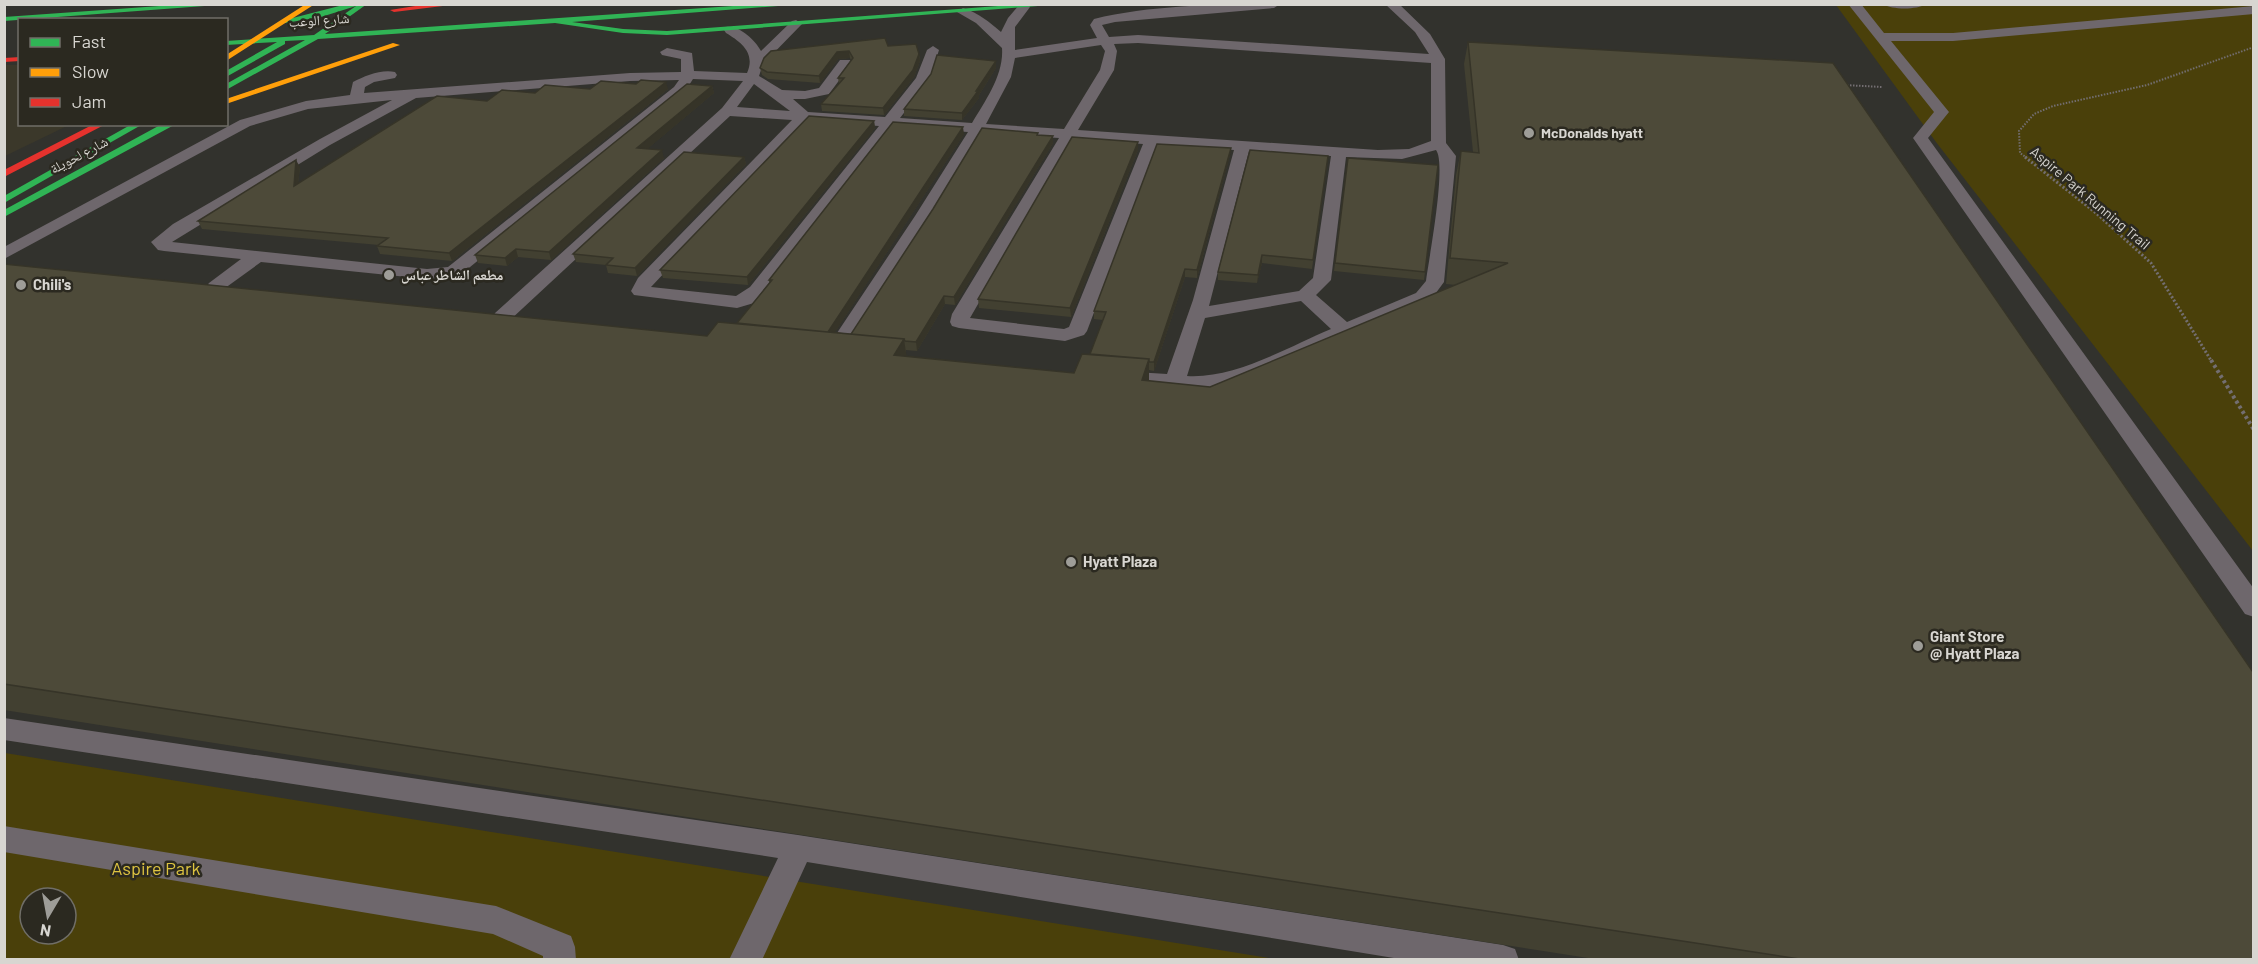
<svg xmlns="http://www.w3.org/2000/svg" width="2258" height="964" font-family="Barlow,'Noto Naskh Arabic',sans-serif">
<rect width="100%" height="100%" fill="#32322d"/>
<path fill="#3b382a" d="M4 65H19L20 124 69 125 5 156Z"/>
<path fill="#4a400a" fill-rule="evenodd" d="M1836 5H2253V551L1936 142Z
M5 753 1275 959H5ZM30 898H66V934H30Z"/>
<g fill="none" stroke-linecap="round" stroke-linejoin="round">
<path stroke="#736e71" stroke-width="2" stroke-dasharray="1.5 1.5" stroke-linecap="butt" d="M1844 85 1882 87
M2027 158 2020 153 2019 131 2034 114 2053 106 2147 85 2254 47"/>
<path stroke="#736e71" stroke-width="3" stroke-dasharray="2 2" stroke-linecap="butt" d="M2025 157 2096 213 2151 263 2212 362"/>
<path stroke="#736e71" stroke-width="4" stroke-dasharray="3 3" stroke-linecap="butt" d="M2211 360 2254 430"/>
<path fill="#6e676c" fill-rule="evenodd" d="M1020 4H1028L1030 7 1015 27V50L1097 38 1090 25 1094 19C1150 5 1221 4 1280 4L1274 8 1115 22 1102 25 1109 37 1138 35 1429 54 1415 32 1385 4H1399L1430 34 1445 59 1446 143 1456 156 1444 282 1430 301 1246 379 1207 389 1112 381 1109 377 1112 373 1119 371 1167 374 1193 300 1234 150 1157 145 1087 331 1084 335 1065 341 959 328 952 326 950 322 952 314 1059 138 982 133 932 216 845 351 842 355H828L825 351 915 216 968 132 893 127 762 295 754 303 737 308 634 295 631 291 638 278 792 120 730 116 509 321H495L493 317 495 313 722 108 743 81 693 79 684 93 459 276 427 279 261 262 221 291H209L206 287 209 283 241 259 164 251 158 250 151 242 173 224 320 139 392 100 308 109 250 126 4 259V247L240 120 306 101 350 95 353 82C365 76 381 69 395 72L397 75 395 78 374 82 365 87 364 93 630 73 681 72V59L662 55 660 52 667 48 692 53 694 71 747 73C756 53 741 42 726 33L724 30 726 27C739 25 755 40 761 51L792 21 796 20 802 24 763 64 759 76 782 90 805 91 819 88 840 60H850L852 63 829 94 805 99H793L808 112 885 117 916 78 927 50 933 46 939 50 930 79 900 118 972 123C985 101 1004 75 1002 48L976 23 957 12 963 8C979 13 989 22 1001 32L1008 18ZM1138 43 1431 63V141L1409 149 1378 150 1078 130 1114 70 1117 51 1114 44ZM1101 45 1105 51 1100 70 1064 129 986 124 1011 77 1015 58ZM679 80 674 87 448 267 427 269 172 242 330 145 416 98 630 81ZM754 84 790 111 737 107ZM807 121 879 126 750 287 736 296 651 287ZM1073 139 1143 144 1069 327 1064 329 970 318ZM1436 150C1447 164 1429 258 1426 281L1416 293 1347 322 1316 295 1331 280 1346 157 1402 159ZM1249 151 1331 156 1313 278 1299 291 1209 306ZM1301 301 1331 329C1288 347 1235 379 1187 376L1205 318Z
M1848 4H1861L1884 33H1953L2254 6V14L1953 41H1891L1949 112 1928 138 2254 589V617L2245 614 1913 138 1934 112Z
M1883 4H1926C1917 10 1892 10 1883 4Z
M4 718 798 835 1503 945 1515 949 1519 960H1406L807 862 762 960H729L778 858 4 740Z
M4 826 496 906 571 936 575 947 576 960H543V956L493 934 4 852Z"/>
<path fill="#30b455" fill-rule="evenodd" d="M188 4H231L4 21V17Z
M347 4H367L325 34 762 4H804L572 22 623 29 667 31 1024 4H1063L667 35 623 33 555 23 318 39 226 90V84L305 40 285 41V44L226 77V71L277 42 226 45V41L314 35 356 6 321 17 285 23 281 21Z
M132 124H143L4 203V196Z
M162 124H176L4 217V210Z"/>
<path fill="#ff9f0a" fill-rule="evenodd" d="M306 4H315L226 61V55Z
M393 43 400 45 226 104V99Z"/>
<path fill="#e5322d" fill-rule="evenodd" d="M428 4H459L394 12 390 10Z
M20 57V61L4 62V58Z
M94 124H106L4 177V170Z"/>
</g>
<path fill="#424031" d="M1468 42 2253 960H1601L4 710V264L707 336 737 323 769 283V280L964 134 835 332 851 334 1038 135 1053 143 955 305 945 304 917 351 906 350V356L1074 373 1090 354 1103 320 1094 319V311L1230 155 1197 278 1185 277 1154 371 1149 370V381L1210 387 1456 285 1446 284 1456 175 1461 151 1473 152 1464 64Z
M888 46 919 54 920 61 914 77 884 115 822 111 821 104 839 84 838 78 851 60 850 58 838 59 820 83 768 79 762 75 760 68 764 58Z
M996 68 979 95V98L962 120 904 116V109L931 74Z
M712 86 714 93 647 149 664 158 551 260 518 257 507 266 478 263 475 255Z
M668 89 452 261 380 254 377 246 379 245 202 229 198 221 300 167 298 183 487 101 535 93Z
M874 121 875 128 748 285 663 278 660 270Z
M1138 150 1071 317 979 308 978 299Z
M1328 156 1312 269 1262 263 1257 283 1218 280V272Z
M744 157 746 164 637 276 608 273 606 265 576 262 573 254Z
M1348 158 1425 272 1424 280 1334 271Z"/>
<path fill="#363428" d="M849 51 850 58 838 59 820 83 819 76 837 52Z
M919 54 920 61 914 77 884 115 883 108Z
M996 61V68L979 95V98L962 120V113Z
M666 82 668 89 452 261 449 253Z
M712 86 714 93 639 156 637 148Z
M874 121 875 128 748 285 747 277Z
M963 127 964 134 828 343 826 334Z
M1053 136V143L955 305 954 297Z
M1138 142V150L1071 317 1070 308Z
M1231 148 1230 155 1197 278V270Z
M662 150 664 158 551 260 549 252Z
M744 157 746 164 637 276 635 268Z
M296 160 300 167 297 193 294 186Z
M516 249 518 257 507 266 505 258Z
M1262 255V263L1257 283 1258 275Z
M1185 269V277L1154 371V362Z
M944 296 945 304 917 351 916 342Z
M904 339 908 366 894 355Z
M1149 359V386L1142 380Z"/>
<path fill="#4d4a39" stroke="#363428" stroke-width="1.5" d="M885 38 888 46 916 44 919 54 913 70 883 108 821 104 844 78H838L853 58 849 51 837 52 819 76 767 72 760 68 764 58 771 51Z
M1468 42 1833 63 2253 672V960H1806L4 684V264L707 336 718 322 904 339 894 355 1074 373 1082 354 1149 359 1142 380 1210 387 1508 263 1450 258 1461 151 1479 153Z
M937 55 996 61 976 91H978L962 113 904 109 931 74Z
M641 80 666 82 449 253 377 246 388 238 198 221 296 160 294 186 437 96 487 101 502 90 535 93 545 85 590 89 601 81 636 84Z
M687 84 712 86 637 148 662 150 549 252 516 249 505 258 475 255Z
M809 116 874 121 747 277 660 270Z
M893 122 963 127 828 332 737 323 772 280H769Z
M982 128 1038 133 1037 135 1053 136 954 297 944 296 916 342 905 341 904 339 851 334 933 209Z
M1072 137 1138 142 1070 308 978 299Z
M1157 144 1231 148 1197 270 1185 269 1154 362H1149V359L1090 354 1106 312 1094 311Z
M1250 150 1328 156 1313 260 1262 255 1258 275 1218 272Z
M684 152 744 157 635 268 606 265 613 258 573 254Z
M1348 158 1438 165 1425 272 1335 263Z"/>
<g fill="#9e9d98" stroke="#2b2920" stroke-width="2">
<circle cx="1529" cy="133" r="6"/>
<circle cx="389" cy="275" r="6"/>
<circle cx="21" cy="285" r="6"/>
<circle cx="1071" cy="562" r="6"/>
<circle cx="1918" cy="646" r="6"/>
</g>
<g text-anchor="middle" stroke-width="5" stroke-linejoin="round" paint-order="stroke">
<g font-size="14" fill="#d8d6d1" stroke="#2b2920">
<text transform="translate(319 20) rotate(-4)" y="5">شارع الوعب</text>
<text transform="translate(79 155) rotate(-28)" y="5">شارع لحويلة</text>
<text transform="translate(2090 198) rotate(40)" y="5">Aspire Park Running Trail</text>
</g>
<g font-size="14" font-weight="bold" fill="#d8d6d1" stroke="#2b2920" text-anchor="start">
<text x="1541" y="138">McDonalds hyatt</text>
<text x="401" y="280">مطعم الشاطر عباس</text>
</g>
<g font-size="15" font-weight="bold" fill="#d8d6d1" stroke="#2b2920" text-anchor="start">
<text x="33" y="290">Chili's</text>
<text x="1083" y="567">Hyatt Plaza</text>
<text x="1930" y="642">Giant Store<tspan x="1930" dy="17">@ Hyatt Plaza</tspan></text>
</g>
<g font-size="18" fill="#dec441" stroke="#2b2920">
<text x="156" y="875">Aspire Park</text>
</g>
</g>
<rect width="2258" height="964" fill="none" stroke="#d8d6d1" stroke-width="12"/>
<rect x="18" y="18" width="210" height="108" fill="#2b2920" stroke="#706e67" stroke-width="1.5"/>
<rect x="30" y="38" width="30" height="9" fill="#30b455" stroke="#706e67" stroke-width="1.5"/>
<text x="72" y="48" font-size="18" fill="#d8d6d1">Fast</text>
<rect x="30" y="68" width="30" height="9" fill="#ff9f0a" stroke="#706e67" stroke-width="1.5"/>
<text x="72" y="78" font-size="18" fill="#d8d6d1">Slow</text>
<rect x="30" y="98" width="30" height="9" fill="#e5322d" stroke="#706e67" stroke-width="1.5"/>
<text x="72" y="108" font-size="18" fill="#d8d6d1">Jam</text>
<g transform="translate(48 916) rotate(190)"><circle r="28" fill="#2b2920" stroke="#706e67" stroke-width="1.5"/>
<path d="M0-4.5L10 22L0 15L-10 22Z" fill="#9e9d98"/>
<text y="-9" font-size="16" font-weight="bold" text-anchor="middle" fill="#d8d6d1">N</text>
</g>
</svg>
